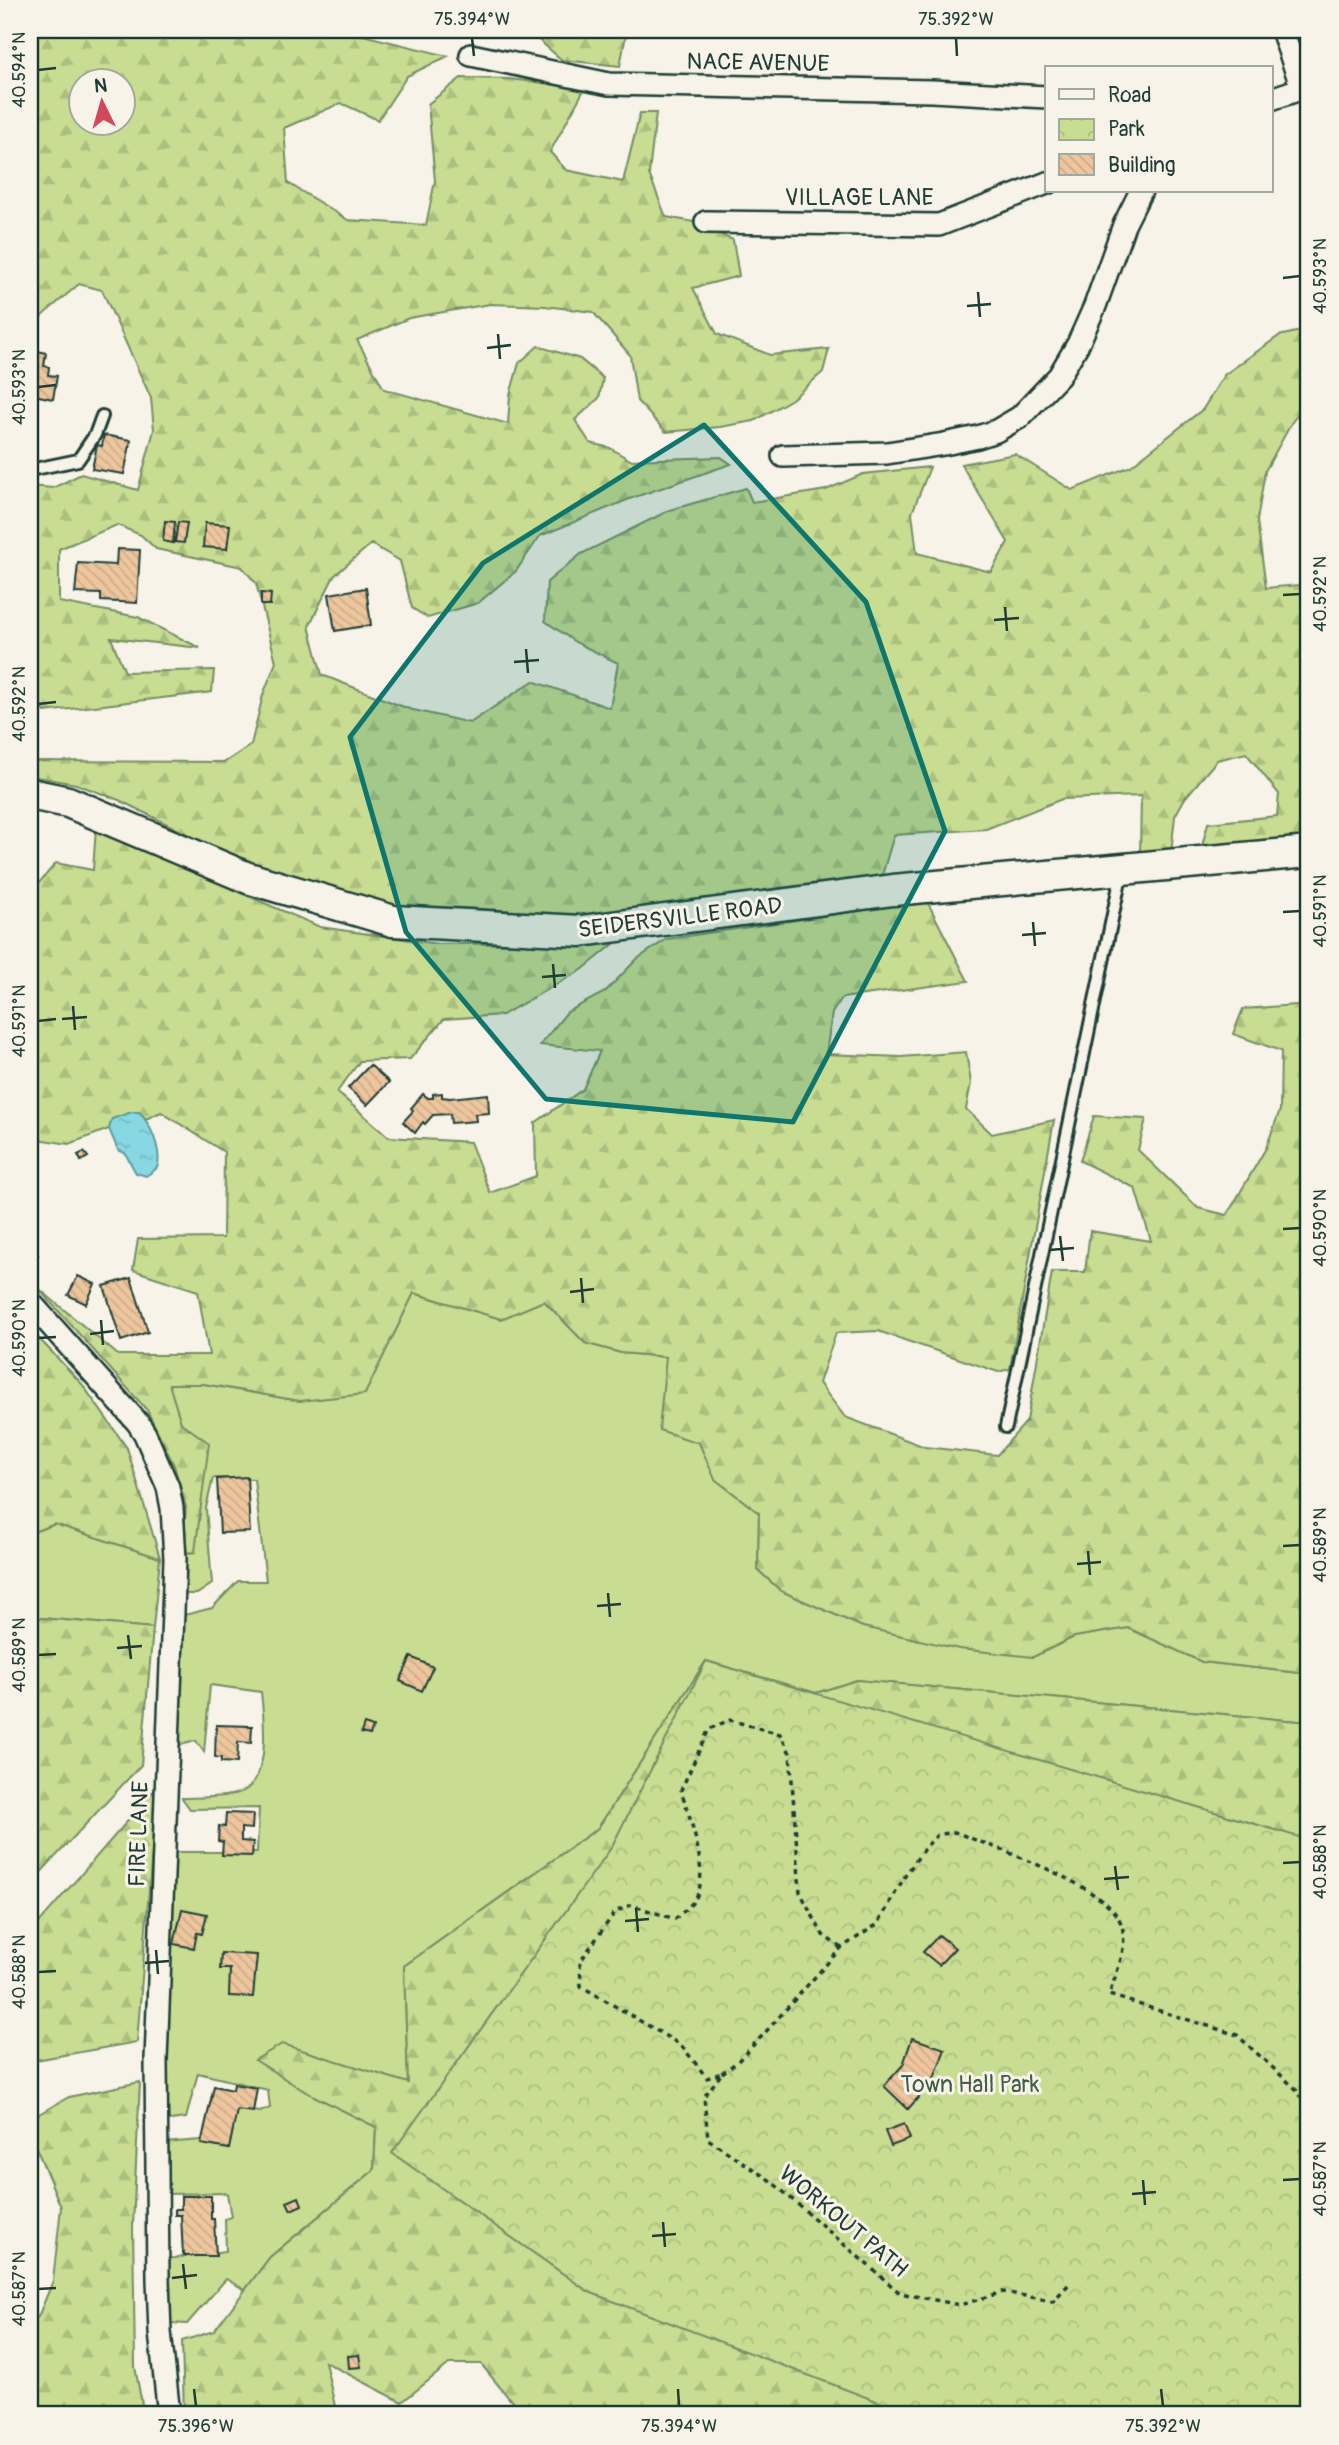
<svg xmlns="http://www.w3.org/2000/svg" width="1339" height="2445" font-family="Pangolin,sans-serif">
<defs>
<pattern id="forest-firs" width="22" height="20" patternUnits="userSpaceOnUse" patternTransform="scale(1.75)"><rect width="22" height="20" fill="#c8dd92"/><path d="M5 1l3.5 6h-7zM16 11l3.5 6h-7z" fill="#abbf7e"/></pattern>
<pattern id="park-crowns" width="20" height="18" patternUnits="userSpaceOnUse" patternTransform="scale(1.75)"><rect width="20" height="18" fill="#c8dd92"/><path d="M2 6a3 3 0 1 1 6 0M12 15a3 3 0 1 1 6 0" fill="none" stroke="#abbf7e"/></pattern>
<pattern id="water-ripples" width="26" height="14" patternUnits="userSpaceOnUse" patternTransform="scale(1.75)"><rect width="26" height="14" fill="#87d8e2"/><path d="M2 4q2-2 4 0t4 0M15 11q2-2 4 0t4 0" fill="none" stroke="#74bac2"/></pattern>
<pattern id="building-back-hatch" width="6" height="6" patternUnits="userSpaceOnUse" patternTransform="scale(1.75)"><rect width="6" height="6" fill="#eec69e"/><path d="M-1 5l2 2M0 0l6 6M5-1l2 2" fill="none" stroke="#ccab89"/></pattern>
</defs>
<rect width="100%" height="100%" fill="#f7f3e8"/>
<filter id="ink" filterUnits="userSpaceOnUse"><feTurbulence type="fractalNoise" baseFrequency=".0143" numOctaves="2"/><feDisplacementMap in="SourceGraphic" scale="14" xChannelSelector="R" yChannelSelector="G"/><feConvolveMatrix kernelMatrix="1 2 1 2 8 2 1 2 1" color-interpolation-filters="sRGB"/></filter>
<g filter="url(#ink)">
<path fill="#c8dd92" stroke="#748d63" stroke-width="2" d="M414 1293 501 1319 544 1300 585 1343 621 1353 667 1357 715 1479 759 1513 758 1570 781 1591 863 1627 1033 1657 1074 1637 1128 1628 1202 1662 1309 1674V1722L857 1680 816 1693 706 1661 598 1828 404 1966 408 2083 282 2044 256 2060 306 2092 376 2127 374 2170 270 2257 245 2290 226 2279 187 2324 170 2323 168 2315 166 2259 226 2251 225 2219 231 2217 227 2193 163 2194 164 2143 214 2139 230 2108 260 2112 270 2108 268 2090 198 2073 186 2118 162 2121 175 1852H257L259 1808 190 1809 182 1798C199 1797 235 1799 248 1788 270 1769 264 1719 261 1692L210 1685 204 1752 196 1741 180 1745 175 1738 177 1628 184 1615 212 1608 238 1581H266L254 1479 213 1478 206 1508 212 1584 197 1594H185L181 1586 182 1553 195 1552 181 1423 168 1383 204 1384 300 1401Z
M55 1524 160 1558 153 1628 30 1617V1533Z"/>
<path fill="url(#forest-firs)" stroke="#748d63" stroke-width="2" fill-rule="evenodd" d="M30 30H349L350 32 448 56 407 76 378 120 341 103 284 128 288 183 348 220 426 225 435 181 428 104 461 78 509 79 585 88 550 152 566 170 623 182 640 113H656L649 174 666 217 694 222 733 240 739 276 693 288 717 334 770 355 829 349 823 372 792 399 754 421 720 427 666 432 637 401 630 355 593 312 545 306 490 304 409 318 357 340 384 389 508 424 510 395 519 363 538 346 580 359 603 378 599 398 575 420 590 443 610 448 630 460 721 457 731 464 632 498 540 536 516 571 478 603 428 618 412 608 400 561 371 544 334 576 309 626 322 675 409 709 470 723 533 681 610 708 618 663 575 642 545 621 547 582 581 554 670 510 746 488 752 502 826 490 863 474 930 467 912 513 917 553 991 572 1008 542 961 464 1015 454 1072 490 1131 466 1203 409 1224 375 1279 336 1309 329V399L1292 422 1265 471 1257 521 1266 588 1309 584V841L1201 850 1208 823 1277 816 1279 794 1246 753 1217 760 1185 798 1175 816 1171 853 1140 858 1141 796 1062 799 986 829 894 835 880 882 597 915 494 918 392 908 247 864 119 800 76 784 30 776V761L225 762 251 745 263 695 276 662 256 583 242 567 156 549 141 535 117 525 59 549V602L138 617 200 648 111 638 125 672 214 670 212 692 45 712 30 690V486L53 488 81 474 138 490 154 430 151 398 102 290 79 284 36 321 30 320ZM80 80H122V122H80Z
M527 30H627L620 66 562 60Z
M96 828 154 851 241 893 320 927 438 944 615 943 582 970 502 1015 444 1019 410 1059 360 1061 337 1092 389 1137 470 1142 490 1193 536 1176 535 1123 583 1089 600 1051 540 1045 567 1012 605 992 637 959 667 939 927 901 968 981 842 998 832 1013 826 1054 901 1057 966 1052 971 1083 966 1109 992 1134 1054 1120 1010 1369 998 1372 878 1331 836 1333 819 1383 845 1417 925 1447 997 1455 1027 1421 1052 1272H1085L1090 1231 1151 1241 1135 1188 1080 1161 1094 1116 1146 1119 1138 1150 1198 1208 1227 1215 1266 1148 1280 1110 1281 1051 1233 1034 1243 1009 1309 1004V1272L1306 1296 1309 1315V1674L1202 1662 1128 1628 1074 1637 1033 1657 959 1649 863 1627 781 1591 758 1570 759 1513 715 1479 699 1443 659 1430 666 1357 621 1353 585 1343 544 1301 501 1319 414 1293 365 1394 300 1401 204 1384H169L181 1423 209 1443 195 1552 182 1553 186 1507 174 1465 147 1410 37 1287 118 1355H209L198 1291 133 1270 138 1239 223 1238 224 1152 161 1112 146 1119 139 1112H132L112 1119 109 1129 69 1144 30 1138V893L56 863 93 870Z
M30 1329 82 1384 127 1448 160 1558 55 1524 30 1533Z
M30 1617 153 1628 141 1765 30 1884Z
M706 1661 816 1693 857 1680 1309 1722V1990L1231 2415H515L513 2403 481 2364H449L402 2402 325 2362 337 2415H184L182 2341 214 2331 270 2257 374 2170 376 2127 306 2092 255 2060 282 2044 408 2083 404 1966 598 1828Z
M157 1787 137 2042 30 2061V1933Z
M140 2082 133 2225 135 2367 144 2415H30V2319L38 2317 53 2281 61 2207 30 2133V2119L69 2097Z"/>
<path fill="url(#park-crowns)" stroke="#748d63" stroke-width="2" d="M706 1661 1309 1840V2415H913L589 2292 392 2153 611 1848Z"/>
<path fill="url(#water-ripples)" stroke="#5d9a9c" stroke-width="2" d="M132 1112H139C150 1123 161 1148 158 1165 157 1170 150 1173 146 1176L136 1173 125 1153 118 1150 109 1129 112 1119Z"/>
<path fill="url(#building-back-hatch)" stroke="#1f3d34" stroke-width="2" d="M30 349 46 353 44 366 49 367 48 375 57 376 53 399 34 395 35 391 30 390Z
M104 435 131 440 124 474 92 469 97 445 102 446Z
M165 521 175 522 173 543 163 541Z
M178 522 187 523 184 543 175 542Z
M205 523 230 525 227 549 203 547Z
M117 549 140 550 137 603 101 601V594L75 593 78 563 116 565Z
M366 588 371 625 335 631 329 594Z
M261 593 271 594 270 605H261Z
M370 1065 389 1082 367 1105 348 1088Z
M442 1093V1097L450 1098 488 1094 489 1113 475 1114 476 1121 451 1123 450 1114 433 1115 425 1124 423 1122 415 1133 403 1122 413 1111 411 1108 423 1094 428 1098H433V1094Z
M84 1152 88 1157 81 1161 78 1155Z
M33 1247 38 1255 30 1260V1248Z
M78 1276 95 1284 86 1304 68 1295Z
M131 1278 148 1332 121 1341 104 1286Z
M247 1477 250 1532 220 1533 217 1479Z
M411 1657 433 1667 422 1691 400 1681Z
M364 1724 373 1727 370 1735 361 1733Z
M216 1725 252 1726 251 1743 238 1742 237 1763 221 1762V1758L215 1757Z
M226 1813 253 1814 252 1829 241 1828V1841L253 1842 252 1856 222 1855 223 1842 218 1841 219 1826 225 1827Z
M182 1909 207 1914 202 1934 197 1933 194 1948 174 1944Z
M939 1935 955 1948 939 1965 923 1952Z
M221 1953 257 1955 253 1997 229 1996 230 1969H220Z
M912 2038 945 2049 933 2081 908 2109 884 2086 903 2065Z
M234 2084 257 2088 253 2112 237 2110 229 2149 201 2144 214 2086 233 2090Z
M904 2124 910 2139 891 2146 885 2131Z
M181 2196H211V2219H214L216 2256H183L181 2215H175V2209H181Z
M299 2197 302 2205 291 2210 287 2202Z
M359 2355 361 2367 349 2368 348 2356Z"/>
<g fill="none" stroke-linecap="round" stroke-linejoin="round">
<g stroke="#1f3d34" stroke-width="16">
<path id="lane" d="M30 470 78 460 95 435 102 416
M1006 1427 1122 871"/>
</g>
<g stroke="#1f3d34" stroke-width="26">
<path id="street" d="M1282 30 1302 88
M471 55 609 84 932 91 1047 97
M1271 99 1309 86
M706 222 939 225 1047 183
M783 456 887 453 944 444 978 437 996 431 1020 417 1059 376 1078 344 1095 306 1124 225 1141 191
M30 1302 138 1423 145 1434 168 1487 172 1508 175 1559 156 2060 158 2280 160 2332 169 2415"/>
</g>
<g stroke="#1f3d34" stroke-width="35">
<path id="secondary" d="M30 794 68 802 248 878 393 921 581 931 893 890 1309 852"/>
</g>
<path stroke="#1f3d34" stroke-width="3.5" stroke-dasharray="5 5" stroke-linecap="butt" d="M841 1948 823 1935 800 1892 790 1753 780 1734 730 1720 709 1729 681 1790C689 1816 711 1875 695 1899 691 1906 681 1913 675 1919L631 1905 615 1912 580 1962 581 1986 681 2045 707 2078 722 2073 704 2097 708 2139 771 2181 900 2293 960 2305 1003 2292 1053 2301 1071 2282
M722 2073 737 2062 762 2036 841 1948 878 1924 905 1876 923 1850 937 1835 955 1832C994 1848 1110 1885 1122 1926 1128 1949 1116 1973 1109 1995L1237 2035 1297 2090 1309 2109"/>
<use href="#lane" stroke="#f7f3e8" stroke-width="10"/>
<use href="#street" stroke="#f7f3e8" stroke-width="21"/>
<use href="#secondary" stroke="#f7f3e8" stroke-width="30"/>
</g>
</g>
<path fill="#0f766e" fill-opacity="0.2" stroke="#0f766e" stroke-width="5" stroke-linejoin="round" d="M704 425 866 602 945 831 793 1122 546 1099 406 932 350 737 483 563Z"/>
<path fill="none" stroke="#1f3d34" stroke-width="2.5" d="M472 38 474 56M956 38 957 56M38 70 56 68M1283 278 1300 276M978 292 980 317M967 306 991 304M498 334 500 359M487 348 511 345M38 387 56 385M1283 595 1300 594M1005 607 1007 631M994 620 1019 618M526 649 528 673M514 662 539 660M38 704 56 702M1283 912 1300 911M1033 922 1035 946M1022 935 1046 933M553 964 555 988M542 977 566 975M73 1006 75 1030M62 1019 87 1017M38 1021 56 1019M1283 1229 1300 1228M1060 1236 1063 1261M1049 1250 1074 1248M581 1278 583 1303M570 1292 594 1289M101 1320 103 1345M90 1334 114 1331M38 1338 56 1337M1283 1546 1300 1545M1088 1551 1090 1575M1077 1564 1101 1562M608 1593 610 1617M597 1606 621 1604M128 1635 131 1659M117 1648 142 1646M38 1655 56 1654M1283 1863 1300 1862M1115 1866 1118 1890M1104 1879 1129 1877M636 1908 638 1932M625 1921 649 1919M156 1950 158 1974M145 1963 169 1961M38 1972 56 1971M1143 2180 1145 2205M1283 2180 1300 2179M1132 2194 1156 2192M663 2222 665 2247M652 2236 676 2234M183 2264 186 2289M172 2278 197 2275M38 2289 56 2288M194 2389 196 2406M678 2389 679 2406M1161 2389 1163 2406"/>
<g text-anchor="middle" stroke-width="6" stroke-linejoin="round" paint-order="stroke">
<g font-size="23" fill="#1f3d34" stroke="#f7f3e8">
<text transform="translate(758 62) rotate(1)" y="8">NACE AVENUE</text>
<text x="859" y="205">VILLAGE LANE</text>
<text transform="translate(680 917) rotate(-7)" y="8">SEIDERSVILLE ROAD</text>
<text transform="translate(138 1834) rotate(-88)" y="8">FIRE LANE</text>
<text transform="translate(844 2221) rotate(40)" y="8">WORKOUT PATH</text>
</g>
<g font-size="23" fill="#415d47" stroke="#f7f3e8">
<text x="970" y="2092">Town Hall Park</text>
</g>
</g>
<rect width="1339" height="2445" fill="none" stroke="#f7f3e8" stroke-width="77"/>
<rect x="1045" y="66" width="228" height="126" fill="#f7f3e8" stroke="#a1aaa0" stroke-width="2"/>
<rect x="1059" y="89" width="35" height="10" fill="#f7f3e8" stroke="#a1aaa0" stroke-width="2"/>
<text x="1108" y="102" font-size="21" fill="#1f3d34">Road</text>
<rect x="1059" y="119" width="35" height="21" fill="url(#park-crowns)" stroke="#a1aaa0" stroke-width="2"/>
<text x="1108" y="136" font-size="21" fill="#1f3d34">Park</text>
<rect x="1059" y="154" width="35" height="21" fill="url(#building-back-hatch)" stroke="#a1aaa0" stroke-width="2"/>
<text x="1108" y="172" font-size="21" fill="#1f3d34">Building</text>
<g transform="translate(102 102) rotate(355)"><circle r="33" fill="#f7f3e8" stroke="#a1aaa0" stroke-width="2"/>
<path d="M0-5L12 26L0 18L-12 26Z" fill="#d1495b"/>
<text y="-10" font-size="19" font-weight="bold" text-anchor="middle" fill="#1f3d34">N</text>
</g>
<rect x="38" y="38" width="1262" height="2368" fill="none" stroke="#1f3d34" stroke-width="2.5"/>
<g font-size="18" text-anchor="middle" fill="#1f3d34">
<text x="472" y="25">75.394°W</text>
<text x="956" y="25">75.392°W</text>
<text transform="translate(19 70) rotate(-90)" y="6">40.594°N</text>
<text transform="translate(1320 276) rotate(-90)" y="6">40.593°N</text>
<text transform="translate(19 387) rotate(-90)" y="6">40.593°N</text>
<text transform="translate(1320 594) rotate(-90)" y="6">40.592°N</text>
<text transform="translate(19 704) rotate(-90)" y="6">40.592°N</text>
<text transform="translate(1320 911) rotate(-90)" y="6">40.591°N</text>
<text transform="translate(19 1021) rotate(-90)" y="6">40.591°N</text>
<text transform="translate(1320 1228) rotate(-90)" y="6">40.590°N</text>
<text transform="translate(19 1338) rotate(-90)" y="6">40.590°N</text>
<text transform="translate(1320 1545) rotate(-90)" y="6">40.589°N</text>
<text transform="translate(19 1655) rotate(-90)" y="6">40.589°N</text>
<text transform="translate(1320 1862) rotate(-90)" y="6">40.588°N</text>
<text transform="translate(19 1972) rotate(-90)" y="6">40.588°N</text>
<text transform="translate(1320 2179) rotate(-90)" y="6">40.587°N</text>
<text transform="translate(19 2289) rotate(-90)" y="6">40.587°N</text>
<text x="196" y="2432">75.396°W</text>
<text x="679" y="2432">75.394°W</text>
<text x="1163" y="2432">75.392°W</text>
</g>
</svg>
